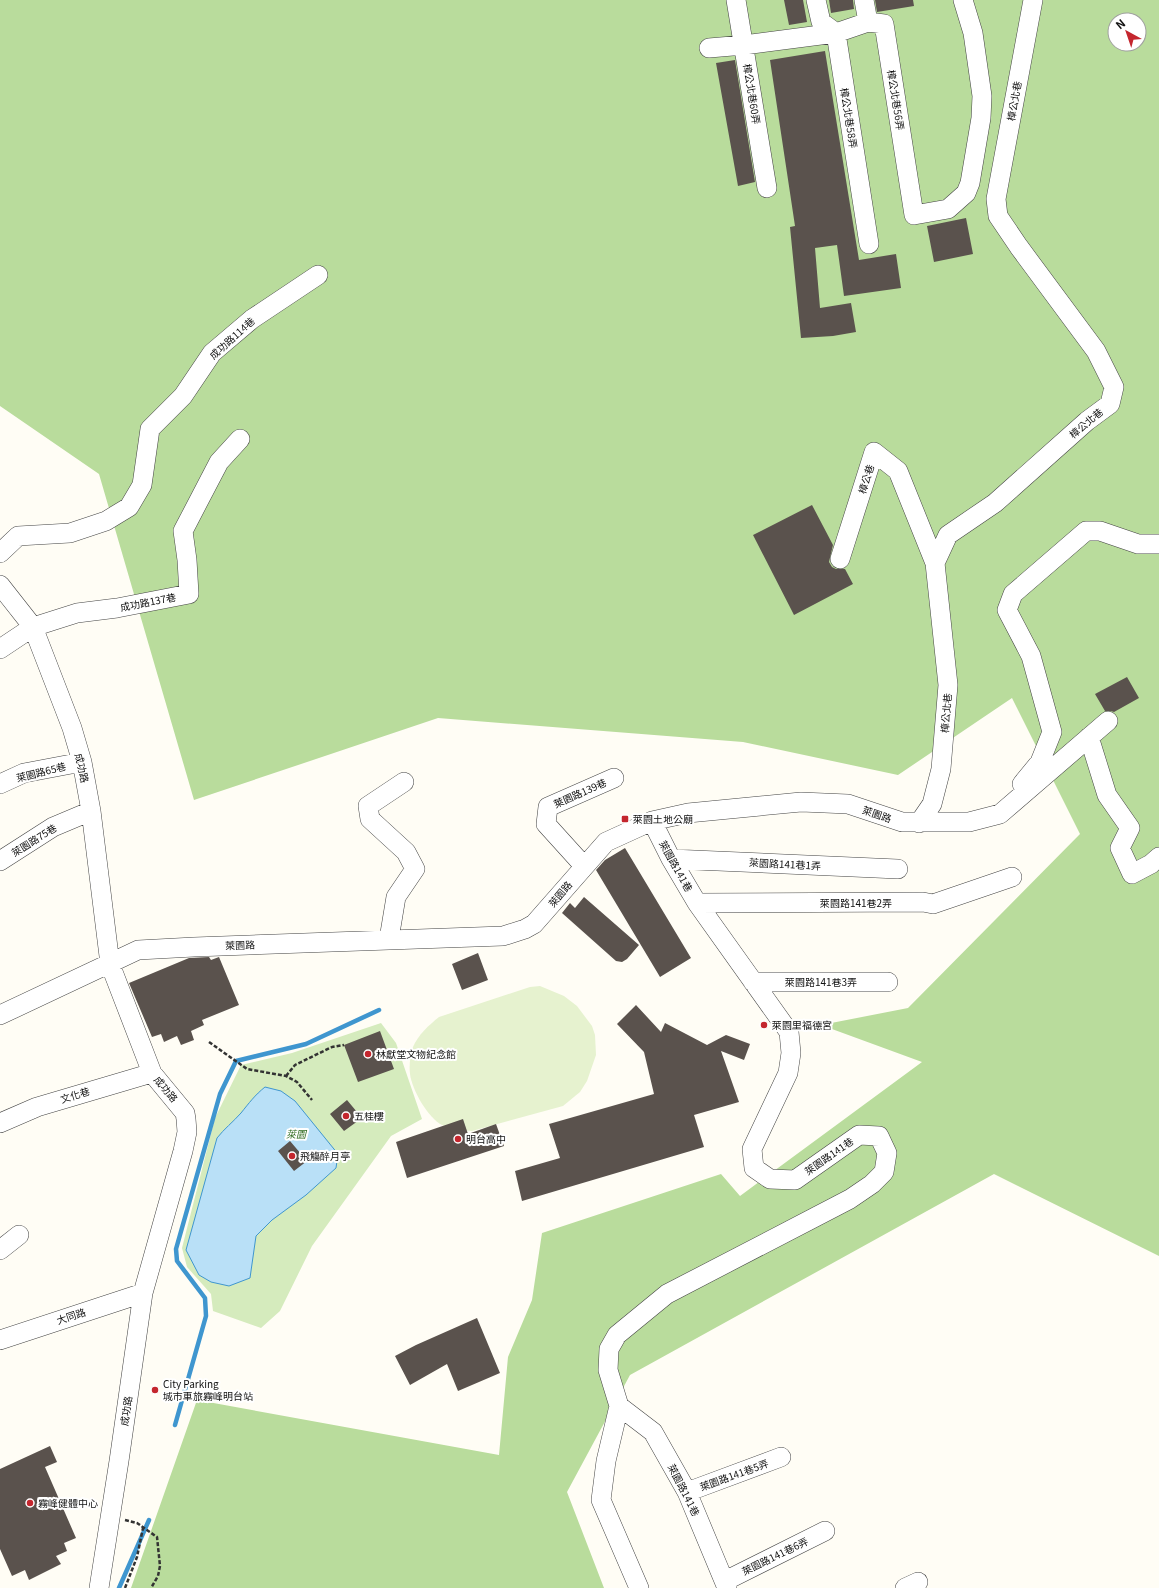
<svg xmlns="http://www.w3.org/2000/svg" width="1159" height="1588" font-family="Georgia,'Noto Sans TC',serif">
<rect width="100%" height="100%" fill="#fffdf5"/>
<path fill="#d5ebbd" d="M381 1023 396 1043 422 1119 391 1136 312 1246 280 1311 261 1328 213 1311 211 1294 187 1267 182 1248 215 1118 241 1065 292 1053Z"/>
<path fill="#b9dc9c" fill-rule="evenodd" d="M0 0H1159V1256L994 1174 630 1375 567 1492 604 1588H131L197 1400 499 1455 508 1357 532 1300 542 1233 721 1174 740 1196 922 1062 821 1025 908 1008 1080 834 1012 698 898 775 743 742 438 718 194 800 99 474 0 406ZM1115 20H1139V44H1115Z"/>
<path fill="#e6f2cf" d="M540 986 564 996 577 1006 592 1026 595 1035 596 1055 587 1081 580 1092 563 1106 472 1131C463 1131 451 1128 442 1125 428 1118 412 1090 410 1074 409 1066 410 1055 413 1047 418 1035 429 1025 439 1017L530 987Z"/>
<path fill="#b9e0f7" stroke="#3f96cf" d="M265 1087 281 1091 295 1101 338 1154 336 1168 306 1195 272 1220 256 1236 250 1278 229 1286 211 1282 199 1275 186 1250 217 1138C224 1129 233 1122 241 1113 249 1103 255 1095 265 1087Z"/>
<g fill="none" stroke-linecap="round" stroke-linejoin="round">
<path stroke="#3f96cf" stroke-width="4.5" d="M175 1425 206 1316 205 1298 177 1261 176 1249 220 1094 236 1061 306 1044 379 1010
M119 1588 149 1520"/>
</g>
<path fill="#5a524d" d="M784 0H803L807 22 789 25Z
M829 0H853L854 9 831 13Z
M875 0H913L914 6 877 12Z
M825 51 859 260 896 254 901 288 844 296 837 245 815 248 820 308 851 303 856 332 833 336 801 338 790 227 795 226 770 60Z
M735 60 755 182 738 186 716 63Z
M966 218 973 254 934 262 927 226Z
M812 505 833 545 829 562 832 567 836 569H845L853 584 794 615 753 535Z
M1127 677 1139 698 1114 712 1111 711H1105L1095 694Z
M625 848 691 958 660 977 596 870 605 860Z
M584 897 639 945 627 959 622 962 616 961 562 913 570 903 575 908Z
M478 953 488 980 462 990 452 964Z
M209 957 211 960 219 957 239 1005 202 1020 204 1025 191 1031 194 1040 181 1045 177 1036 164 1042 161 1034 152 1037 129 983 189 958Z
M636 1005 661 1032 665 1023 707 1045 726 1035 750 1044 744 1060 721 1051 739 1102 694 1115 704 1147 522 1201 515 1171 560 1158 549 1124 654 1094 644 1052 617 1024Z
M380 1031 394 1069 358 1082 344 1045Z
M347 1100 362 1118 344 1131 330 1114Z
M463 1119 468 1134 496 1124 504 1146 407 1178 396 1142Z
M290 1141 307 1161 294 1171 278 1151Z
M477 1318 500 1373 458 1391 447 1364 410 1385 395 1356 416 1345Z
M50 1446 57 1462 45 1467 76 1538 64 1543 67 1551 56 1556 61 1564 29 1580 25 1570 12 1576 0 1549V1469Z"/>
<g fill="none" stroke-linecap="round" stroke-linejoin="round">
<g stroke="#444" stroke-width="20">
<path id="minor" d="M736 0 767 188
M816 0 821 22 836 33 869 244
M864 0 868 22 884 24 914 215 948 209 966 193 970 183 981 118 982 96 973 33 963 0
M709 48 744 45 836 33 868 22
M0 553 18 536 70 533 106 521 129 507 142 485 150 429 183 396 212 353 252 319 318 275
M840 559 874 452 898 471 935 563
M0 585 33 627 72 728 82 762 91 811 110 964 152 1073 185 1113 186 1119 187 1132 183 1151 143 1293 119 1461 99 1588
M0 649 33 627 77 613 117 608 189 594 187 560 183 531 219 462 240 439
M1089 737 1107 795 1130 828 1120 848 1132 874 1151 864 1159 857
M0 784 24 773 82 762
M1022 784 1040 762 1052 732 1031 656 1007 610 1013 594 1086 531H1100L1138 544H1159
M652 821 671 859 697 903 789 1032 791 1053 788 1073 752 1149 754 1168 770 1179 795 1180 859 1135 879 1136 887 1153 884 1172 872 1184 850 1199 667 1294 617 1335 609 1349 608 1370 619 1406 653 1432 687 1492 727 1588
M919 823 932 804 941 769 948 685 935 563 948 535 995 503 1087 421 1110 404 1114 387 1096 351 1019 247 998 216 996 199 1033 0
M671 859 898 869
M0 861 53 827 91 811
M584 866 546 824 548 807 614 778
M697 903 923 902 933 904 1012 877
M389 939 396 897 415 869 406 852 370 819 368 806 404 782
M753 982H888
M0 1015 138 950 194 947 503 936 525 929 534 924 606 842 652 821 688 813 801 802 848 804 902 822H969L1000 814 1108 721
M0 1123 37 1107 152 1073
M0 1250 19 1235
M0 1340 143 1293
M619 1406 606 1461 601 1500 639 1588
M687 1492 781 1457
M725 1581 825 1531
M905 1588 918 1582"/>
</g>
<path stroke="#333" stroke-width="2.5" stroke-dasharray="4 2" stroke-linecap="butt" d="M209 1042 247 1069 286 1076 297 1082 312 1100
M286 1076 295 1065 332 1047 344 1045
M125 1520 137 1523 157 1537 160 1566 158 1576 151 1588
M125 1588 137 1557 143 1528"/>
<use href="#minor" stroke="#fff" stroke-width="19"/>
</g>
<g fill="#c4262e" stroke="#fff" stroke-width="1.5">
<rect x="621" y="815" width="8" height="8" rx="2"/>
<circle cx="764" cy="1025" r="4"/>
<circle cx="368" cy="1054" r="4"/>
<circle cx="346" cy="1116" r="4"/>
<circle cx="458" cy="1139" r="4"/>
<circle cx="292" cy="1156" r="4"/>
<circle cx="155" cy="1390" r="4"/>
<circle cx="30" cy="1503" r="4"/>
</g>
<g text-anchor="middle" stroke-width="4" stroke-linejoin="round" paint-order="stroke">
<g font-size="10" fill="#111" stroke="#fff">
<text transform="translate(752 94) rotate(81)" y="4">樟公北巷60弄</text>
<text transform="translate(896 100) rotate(81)" y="4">樟公北巷56弄</text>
<text transform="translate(1014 101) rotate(-80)" y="4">樟公北巷</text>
<text transform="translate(849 118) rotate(81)" y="4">樟公北巷58弄</text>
<text transform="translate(232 338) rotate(-42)" y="4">成功路114巷</text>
<text transform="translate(1086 423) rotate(-40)" y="4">樟公北巷</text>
<text transform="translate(866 479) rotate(-72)" y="4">樟公巷</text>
<text transform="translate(148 602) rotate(-11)" y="4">成功路137巷</text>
<text transform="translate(946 713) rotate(-85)" y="4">樟公北巷</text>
<text transform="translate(82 768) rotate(77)" y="4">成功路</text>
<text transform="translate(41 772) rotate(-14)" y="4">萊園路65巷</text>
<text transform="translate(580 793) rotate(-24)" y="4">萊園路139巷</text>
<text transform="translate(877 814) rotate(19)" y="4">萊園路</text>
<text transform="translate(34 840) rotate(-32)" y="4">萊園路75巷</text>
<text transform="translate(785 864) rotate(3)" y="4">萊園路141巷1弄</text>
<text transform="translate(676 866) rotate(61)" y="4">萊園路141巷</text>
<text transform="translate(560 894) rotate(-50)" y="4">萊園路</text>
<text x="856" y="907">萊園路141巷2弄</text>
<text transform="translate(240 945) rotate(-2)" y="4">萊園路</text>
<text x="821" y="986">萊園路141巷3弄</text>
<text transform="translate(166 1089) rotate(50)" y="4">成功路</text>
<text transform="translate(75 1095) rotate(-17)" y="4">文化巷</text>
<text transform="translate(829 1156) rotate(-35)" y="4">萊園路141巷</text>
<text transform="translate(71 1316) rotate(-18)" y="4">大同路</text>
<text transform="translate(126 1411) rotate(-82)" y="4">成功路</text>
<text transform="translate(734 1475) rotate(-20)" y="4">萊園路141巷5弄</text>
<text transform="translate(684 1490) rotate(63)" y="4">萊園路141巷</text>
<text transform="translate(775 1556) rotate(-26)" y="4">萊園路141巷6弄</text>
</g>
<g font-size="10" fill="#111" stroke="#fff" text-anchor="start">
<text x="633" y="823">萊園土地公廟</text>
<text x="772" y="1029">萊園里福德宮</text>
<text x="376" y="1058">林獻堂文物紀念館</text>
<text x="354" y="1120">五桂樓</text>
<text x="466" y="1143">明台高中</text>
<text x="300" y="1160">飛觴醉月亭</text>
<text x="163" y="1388">City Parking<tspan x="163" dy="12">城市車旅霧峰明台站</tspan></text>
<text x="38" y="1507">霧峰健體中心</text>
</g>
<g font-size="10" font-style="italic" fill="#2f6b1f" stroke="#fff">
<text x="296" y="1138">萊園</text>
</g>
</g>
<g transform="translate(1127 32) rotate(320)"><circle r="19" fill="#ffffff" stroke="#a0a0a0"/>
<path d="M0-3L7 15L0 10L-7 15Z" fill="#c4262e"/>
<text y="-6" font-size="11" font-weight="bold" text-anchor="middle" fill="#111111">N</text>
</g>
</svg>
